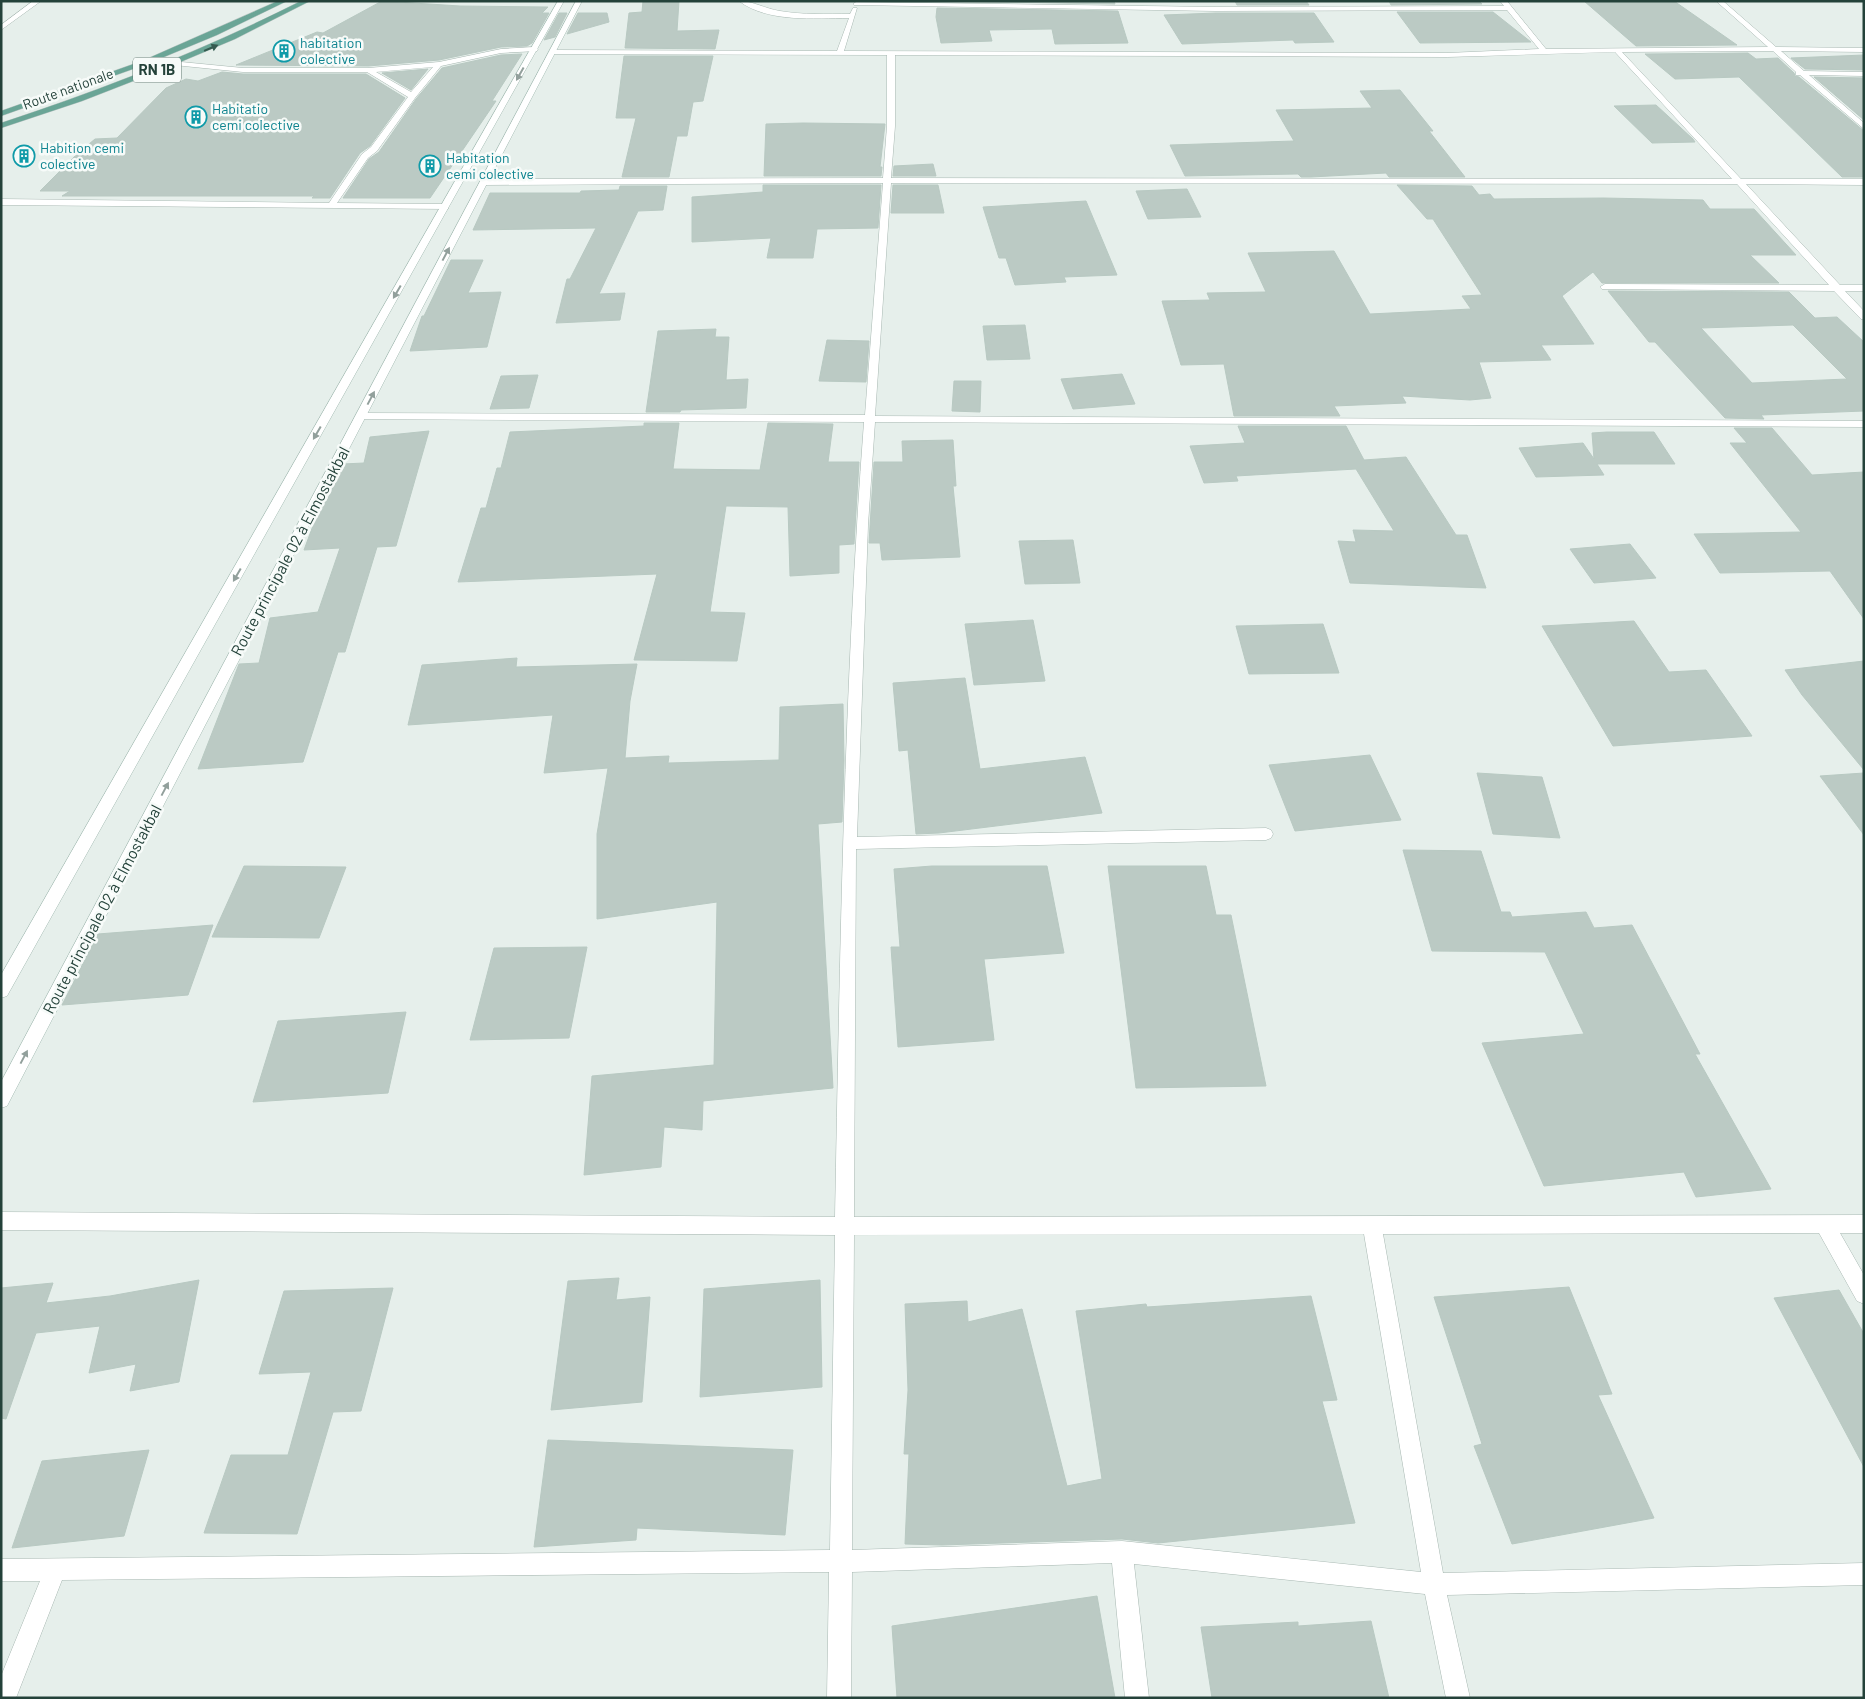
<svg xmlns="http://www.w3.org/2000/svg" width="1865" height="1699" font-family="Barlow,sans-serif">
<rect width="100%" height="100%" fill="#e6efeb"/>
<path fill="#bbcac4" stroke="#b8c9c2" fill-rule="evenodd" d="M382 1 460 6 548 7 542 13H549L532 43 527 46 501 47 439 60 368 66 236 65 317 32 323 33Z
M643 1H679L677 31 719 30 715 49 625 48 629 13 642 12Z
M938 1H1114L1115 4Z
M1235 1H1306L1309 5H1237Z
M1389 1H1479L1482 4 1391 5Z
M1584 1H1674L1737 45 1636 46Z
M937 8 1118 11 1128 43 1055 44 1052 29 989 30 992 41 941 43 936 17Z
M1397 12H1493L1531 42 1420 43Z
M559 13H567L555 37 544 40Z
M578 13H607L609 22 567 34Z
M1216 13H1314L1334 42 1295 43 1293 40 1182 44 1164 15Z
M1748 53 1756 59 1778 58 1794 73 1795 76 1799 77 1864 131V177H1842L1739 77 1675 79 1645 54Z
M522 54 492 101H496L430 198H343L369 159 379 152 416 99 442 68 501 55Z
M1864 55V70L1805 69 1791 58Z
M624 56H713L703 101 693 102 687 136H677L669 177H622L636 118H616Z
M428 69 411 90 382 73Z
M222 72 243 74H366L405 98 370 146 360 153 330 198H312L314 196H62L70 191H40L77 154 95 139 117 138 166 88 186 79 198 81Z
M1814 77 1864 78V120Z
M1400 90 1433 131H1429L1465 177H1389L1386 173 1311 177H1301L1298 174 1185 176 1170 145 1294 141 1276 110 1372 108 1360 91Z
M1656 105 1693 139 1695 142 1652 143 1614 106Z
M803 123 885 124 880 167H882L881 176H764L766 124Z
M933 164 936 176H893L894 166Z
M763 185H881L878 228 817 229 813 258H767L771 238 692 242V197L763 192Z
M893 185H938L944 213H891Z
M1397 185 1472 186 1479 195 1490 194 1494 199 1603 198 1703 200 1710 209H1754L1796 255H1750L1779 283H1602L1593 272 1562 296 1594 344 1541 345 1551 360 1479 362 1491 398 1470 400 1402 396 1406 403 1334 406 1340 416H1234L1224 364 1181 365 1162 301 1210 300 1207 293 1266 292 1248 253 1334 251 1370 314 1471 309 1462 296 1482 295 1433 219H1427Z
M620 186H667L663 210 638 211 599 294 625 293 620 320 556 323 567 279H570L596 228 473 230 490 193H580L581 191 619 190Z
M1187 189 1201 217 1148 219 1136 191Z
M1086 201 1117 275 1064 277 1066 282 1015 285 1006 258H999L983 207Z
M451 260H483L468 293 501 292 487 347 410 351 422 316H424Z
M1608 291 1789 292 1815 318 1837 317 1864 342V411L1761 415 1764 419 1725 418 1655 342H1649ZM1793 325 1847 379 1752 383 1701 328Z
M1025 325 1030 359 987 360 983 326Z
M716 329 715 337H729L726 380 748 379 746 408 681 410 680 412H646L658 331Z
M827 340 869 341 866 382 819 381Z
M1122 374 1135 404 1073 409 1061 379Z
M538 375 529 408 490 409 501 376Z
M954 381H981L980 412 952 411Z
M644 423H679L673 469 760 470 768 423 833 424 828 462H859L854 544 839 545V573L790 576 788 507 726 506 710 612 745 613 737 661 634 660 657 574 458 582 481 508H486L497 468H501L510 432 644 426Z
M1238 426H1346L1364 460 1406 457 1456 535H1467L1486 588 1350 583 1338 541 1356 542 1353 530 1394 531 1356 469 1236 476 1238 481 1204 483 1190 446 1245 443Z
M1734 428H1772L1812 475 1864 472V619L1830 571 1720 573 1694 534 1801 532 1730 443H1747Z
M429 431 396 546 377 547 345 652H338L303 762 198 769 239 664 259 663 270 618 318 612 340 548 304 550 317 515 324 502 327 501 343 464 364 463 370 437Z
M1607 432H1654L1675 464H1597L1604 475 1536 477 1519 448 1583 443 1594 459 1592 433Z
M953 440 956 486H953L960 557 882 560 880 543H869L874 462H903L902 441Z
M1073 540 1080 583 1025 584 1019 541Z
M1630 544 1656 578 1594 583 1570 549Z
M1033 620 1045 681 974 685 965 624Z
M1634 621 1669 672 1706 670 1752 736 1613 746 1542 626Z
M1323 624 1339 673 1249 674 1236 626Z
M517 658 516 667 637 664 630 701 625 758 669 756 668 763 779 760 780 707 843 704 844 761 842 822 818 824 833 1088 703 1101 702 1130 664 1127 661 1167 584 1175 592 1076 714 1065 717 902 597 919V834L608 768 544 773 553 715 408 725 422 665Z
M1864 661V770L1802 695 1785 670Z
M965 678 980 769 1085 757 1102 813 939 833 916 834 908 750 899 751 893 683Z
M1370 755 1401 820 1295 831 1269 765Z
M1477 773 1542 777 1560 838 1493 834Z
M1864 773V835L1820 776Z
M1403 850 1481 851 1501 912H1510L1512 917 1586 912 1594 928 1632 925 1700 1054H1695L1771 1189 1696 1197 1684 1172 1544 1186 1482 1043 1584 1034 1545 952 1432 951Z
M244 866 346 867 319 938 212 937Z
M932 866H1047L1064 953 984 959 994 1040 898 1047 891 947H900L894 869Z
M1108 866H1206L1216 915H1231L1266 1086 1136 1088Z
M213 925 188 995 62 1005 98 934Z
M587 947 569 1038 470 1040 494 948Z
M406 1012 388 1093 253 1102 278 1021Z
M619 1278 616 1300 650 1297 642 1402 551 1410 568 1281Z
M199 1280 179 1382 130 1391 136 1364 89 1373 100 1326 36 1333 6 1419 1 1418V1288L53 1283 46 1303 110 1296Z
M820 1280 822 1387 700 1397 704 1289Z
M1569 1287 1612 1394 1598 1395 1654 1518 1512 1544 1474 1446 1482 1444 1434 1297Z
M393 1288 361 1411 333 1412 297 1534 204 1533 231 1455H288L311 1372 259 1374 284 1291Z
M1839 1290 1864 1334V1467L1774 1298Z
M1311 1296 1337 1400 1322 1401 1355 1523 1158 1543 1122 1539 942 1545 905 1544 909 1454H904L908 1390 905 1304 967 1301 968 1322 1022 1309 1067 1486 1102 1479 1076 1311 1146 1304 1147 1307Z
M548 1440 793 1450 785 1535 637 1528 636 1540 534 1547Z
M149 1450 124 1536 12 1548 42 1461Z
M1097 1596 1115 1698H897L892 1626Z
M1371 1621 1389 1698H1212L1201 1627 1298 1622V1626Z"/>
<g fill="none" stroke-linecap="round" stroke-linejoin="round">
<g stroke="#a8b8b2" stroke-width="1">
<path id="street" d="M33 1H41L1 30V25Z
M739 1C753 1 766 9 780 11 803 15 827 14 850 14L853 8H857L844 51 1447 53 1539 49 1507 10 1216 11 854 5 853 4 856 2 1216 7 1504 6 1500 1H1507L1546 49 1768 47 1716 1H1723L1776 47 1864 48V52L1781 51 1804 71 1864 72V76L1809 75 1864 123V129L1800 75H1796V72L1773 51 1622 52 1741 179H1864V185L1746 184 1840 285H1864V291H1845L1864 311V320L1861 319 1834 291 1602 289 1600 287 1605 284 1829 285 1737 184 891 183 875 416 1864 421V427L875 422 868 525 857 837 1266 828 1271 830 1273 834 1271 838 1266 840 856 849 854 1217 1864 1215V1233H1840L1864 1275V1304L1857 1301 1819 1233 1383 1234 1443 1573 1864 1563V1585L1447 1595 1470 1698H1446L1425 1594 1134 1564 1149 1698H1125L1112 1563 852 1572 851 1698H827L829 1572 62 1580 16 1698H1V1676L40 1581H1V1559L830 1550 835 1235 1 1230V1212L835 1217C840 952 844 686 864 422L361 419 356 416 361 413 865 415 883 183 484 185 480 182 484 179 883 178 887 126V55L553 54 549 52 553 50 837 51 849 18C814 18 768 23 739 1ZM1615 52 1732 179 891 178 895 126V55L1447 57ZM1364 1234 1421 1572 1122 1541 852 1550 854 1235Z
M534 47 538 49 537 51 501 53 441 66 415 98 377 151 368 158 337 203 445 204 448 205V209L1 205V199L329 203 362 154 371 147 408 97 367 72H243L174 65 170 63 171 61 243 68H368L439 62 501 49ZM433 67 411 92 376 72Z"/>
</g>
<g stroke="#a4bbb3" stroke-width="1">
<path id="secondary" d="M558 1H564L7 996 1 998V975Z
M576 1H582L7 1106 1 1108V1082Z"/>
</g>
<g stroke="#c2cac8" stroke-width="1">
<path id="primary" d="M278 1H287L217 35 147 64 1 116V111L142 61Z
M301 1H310L235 39 159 71 82 101 1 128V123C104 89 204 50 301 1Z"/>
</g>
<use href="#street" fill="#fff" fill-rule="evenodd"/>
<use href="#secondary" fill="#fff" fill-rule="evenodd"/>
<use href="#primary" fill="#6aa596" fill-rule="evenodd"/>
</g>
<defs><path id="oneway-solid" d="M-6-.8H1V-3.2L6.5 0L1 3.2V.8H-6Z" transform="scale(1.25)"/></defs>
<use fill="#365b51" href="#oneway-solid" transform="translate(211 48) rotate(-23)"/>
<g fill="#92a09c">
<use href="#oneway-solid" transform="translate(520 74) rotate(119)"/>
<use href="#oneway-solid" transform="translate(446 254) rotate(-62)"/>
<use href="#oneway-solid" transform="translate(397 292) rotate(120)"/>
<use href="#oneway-solid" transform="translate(371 398) rotate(-62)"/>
<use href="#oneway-solid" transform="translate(317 433) rotate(120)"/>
<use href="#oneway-solid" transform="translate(237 575) rotate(120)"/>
<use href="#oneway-solid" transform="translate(165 789) rotate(-62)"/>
<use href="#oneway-solid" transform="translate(24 1057) rotate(-62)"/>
</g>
<defs>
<g id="building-ring" transform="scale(1.125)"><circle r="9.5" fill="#f7fbf9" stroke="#0f9aa8" stroke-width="1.5"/><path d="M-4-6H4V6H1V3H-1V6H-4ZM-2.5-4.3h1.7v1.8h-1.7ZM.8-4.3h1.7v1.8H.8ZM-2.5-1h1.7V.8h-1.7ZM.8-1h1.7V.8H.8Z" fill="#0f9aa8"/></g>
</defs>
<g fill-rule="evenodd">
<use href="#building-ring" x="284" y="51"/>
<use href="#building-ring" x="196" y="117"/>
<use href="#building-ring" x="24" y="156"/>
<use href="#building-ring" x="430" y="166"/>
</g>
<g text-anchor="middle" stroke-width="5" stroke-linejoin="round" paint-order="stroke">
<g font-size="14" fill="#0d838f" stroke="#f7fbf9" text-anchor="start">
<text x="300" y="48">habitation<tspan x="300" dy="16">colective</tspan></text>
<text x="212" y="114">Habitatio<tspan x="212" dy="16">cemi colective</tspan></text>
<text x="40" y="153">Habition cemi<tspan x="40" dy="16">colective</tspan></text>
<text x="446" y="163">Habitation<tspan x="446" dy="16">cemi colective</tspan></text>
</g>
<g font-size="14" fill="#24423a" stroke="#f7fbf9">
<text transform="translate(68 89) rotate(-20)" y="5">Route nationale</text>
</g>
<rect fill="#f7fbf9" stroke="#637a73" stroke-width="1" x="133" y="57.5" width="48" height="25" rx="4"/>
<g font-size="15" font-weight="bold" fill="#24423a">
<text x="157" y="75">RN 1B</text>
</g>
<g font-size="16" fill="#24423a" stroke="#f7fbf9">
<text transform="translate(290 551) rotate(-62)" y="6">Route principale 02 à Elmostakbal</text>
<text transform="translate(102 909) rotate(-62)" y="6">Route principale 02 à Elmostakbal</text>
</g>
</g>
<rect width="1865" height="1699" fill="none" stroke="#24423a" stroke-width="5"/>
</svg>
